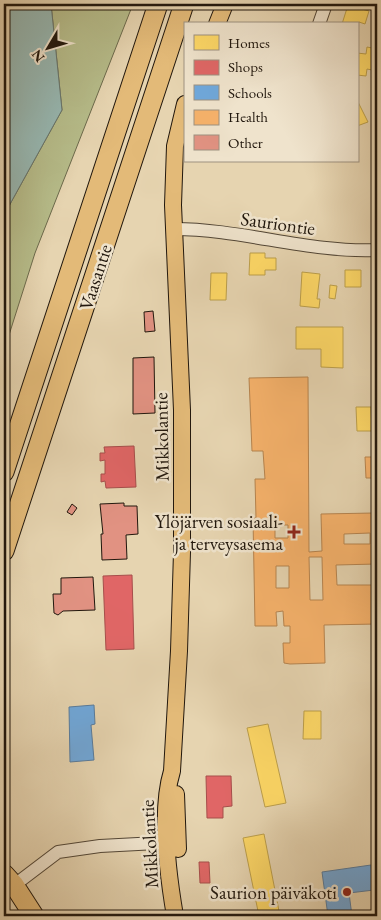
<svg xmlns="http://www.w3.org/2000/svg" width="381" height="920" font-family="'EB Garamond',serif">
<rect width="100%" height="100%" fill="#e6d4b0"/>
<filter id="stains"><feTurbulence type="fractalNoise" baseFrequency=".004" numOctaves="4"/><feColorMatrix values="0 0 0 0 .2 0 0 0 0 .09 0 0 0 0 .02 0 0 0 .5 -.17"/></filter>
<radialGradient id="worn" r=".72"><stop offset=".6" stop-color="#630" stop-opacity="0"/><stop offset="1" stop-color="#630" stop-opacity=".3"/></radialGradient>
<path fill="#b6bc8a" stroke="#6c6a4c" d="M51 4H133L35 253 9 335 4 358V215L62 110Z"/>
<path fill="#97b7b1" stroke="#68776f" d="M4 4H51L62 110 4 215Z"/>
<path fill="#ffd966" stroke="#bc9f4b" d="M348 5 369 11 365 24 359 22 357 26V24H342Z
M367 47 377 49V71L367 69 366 76 357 75V53L366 54Z
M357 100 368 122 357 126Z
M250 253H265V258H276V270H265V275H249Z
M345 270H361V287H345Z
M302 272 320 274 317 299H320L319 308 300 306Z
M211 273H227L226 300H210Z
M330 285 337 286 335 299 329 298Z
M296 327H343V368L321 367V349H296Z
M356 407H371L372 431H357Z
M304 711H321V739H303Z
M268 724 286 803 265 807 247 728Z
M373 751H377V776H373Z
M264 834 280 916H259L243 838Z"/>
<path fill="#e06666" stroke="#a74e4b" d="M134 446 136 487 106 488 105 481 101 482V474H105V460L100 461V453H105L104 447Z
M132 575 134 649 106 650 103 576Z
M206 776H231L232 806 223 807V818H207Z
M199 862H209L210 883H200Z"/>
<path fill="#6fa8dc" stroke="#587c9e" d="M94 705 95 724 91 725 94 760 70 762 69 707Z
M371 865 374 890 349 893 352 916H328L322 872Z"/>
<path fill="#f6b26b" stroke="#b6844f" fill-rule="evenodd" d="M308 377 309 552 322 551 321 514 374 513V478H366L365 457H377V564L336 565 337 585H377V624L324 625 325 663 290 664 284 663 283 643H290V626H284L283 611 276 612 277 626H255L253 518H256L255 479H265L263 451H252L249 378ZM275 525H288V538H275ZM370 533V544H344V534ZM309 557H322L323 600H310ZM276 566H289V588H276Z"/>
<path fill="#e19282" stroke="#21170d" d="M153 311 155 331 145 332 144 312Z
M154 357 155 413 133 414V358Z
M124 503V506H137L138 534 126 535 127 559 102 560 101 534H103L100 504Z
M72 504 77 508 72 515 67 512Z
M93 577 95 610 63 611 58 615 54 613 53 594H61V578Z"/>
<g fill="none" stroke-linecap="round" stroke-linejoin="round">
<g stroke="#524636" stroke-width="14">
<path id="minor" d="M319 24 326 4
M174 229C242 229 309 253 377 250
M4 893 58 852 100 846 176 842"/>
</g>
<g stroke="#21170d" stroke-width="18">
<path id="major" d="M217 24 225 4
M176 794 178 849
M175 916C168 875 160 810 172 771L179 651 182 552V410L173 205 175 146 185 104"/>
</g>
<g stroke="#21170d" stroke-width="21">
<path id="highway" d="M4 472 158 4
M4 551 184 4
M4 874 14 885 34 916"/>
</g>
<use href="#minor" stroke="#efe3cc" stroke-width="12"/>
<use href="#major" stroke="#e3ba78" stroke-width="16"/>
<use href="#highway" stroke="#e3ba78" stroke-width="19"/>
</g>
<g fill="#8f2418" stroke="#efe3cc" stroke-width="2">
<path d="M291.5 524.5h5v5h5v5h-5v5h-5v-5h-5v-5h5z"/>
<circle cx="347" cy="892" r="5"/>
</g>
<g text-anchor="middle" stroke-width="5" stroke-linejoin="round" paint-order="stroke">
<g font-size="19" fill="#21170d" stroke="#efe3cc">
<text transform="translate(278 223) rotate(8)" y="7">Sauriontie</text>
<text transform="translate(95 277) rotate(-72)" y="7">Vaasantie</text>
<text transform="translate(161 437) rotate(-91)" y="7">Mikkolantie</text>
<text transform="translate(149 844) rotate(-93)" y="7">Mikkolantie</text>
</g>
<g font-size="19" fill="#21170d" stroke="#efe3cc" text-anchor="end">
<text x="283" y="528">Ylöjärven sosiaali-<tspan x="283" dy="22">ja terveysasema</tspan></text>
<text x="337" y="899">Saurion päiväkoti</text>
</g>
</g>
<rect width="381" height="920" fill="none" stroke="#e6d4b0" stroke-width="20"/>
<rect x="5" y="5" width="371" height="910" fill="none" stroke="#21170d" stroke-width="2.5"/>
<rect x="10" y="10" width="361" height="900" fill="none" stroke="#21170d"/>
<rect x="184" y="22" width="175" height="140" fill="#efe3cc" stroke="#9d9180"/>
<rect x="194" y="35" width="25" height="15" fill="#ffd966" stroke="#9d9180"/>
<text x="228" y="48" font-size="15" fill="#21170d">Homes</text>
<rect x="194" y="60" width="25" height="15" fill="#e06666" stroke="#9d9180"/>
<text x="228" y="72" font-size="15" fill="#21170d">Shops</text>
<rect x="194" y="85" width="25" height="15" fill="#6fa8dc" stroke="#9d9180"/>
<text x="228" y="98" font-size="15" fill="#21170d">Schools</text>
<rect x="194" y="110" width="25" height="15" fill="#f6b26b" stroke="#9d9180"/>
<text x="228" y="122" font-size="15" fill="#21170d">Health</text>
<rect x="194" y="135" width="25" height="15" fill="#e19282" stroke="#9d9180"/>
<text x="228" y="148" font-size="15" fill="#21170d">Other</text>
<g transform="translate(48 48) rotate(232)" stroke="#efe3cc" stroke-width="4" paint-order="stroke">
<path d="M0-4L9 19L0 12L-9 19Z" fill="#21170d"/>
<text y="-8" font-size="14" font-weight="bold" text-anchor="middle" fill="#21170d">N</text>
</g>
<rect width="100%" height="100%" filter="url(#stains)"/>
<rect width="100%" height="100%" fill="url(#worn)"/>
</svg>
